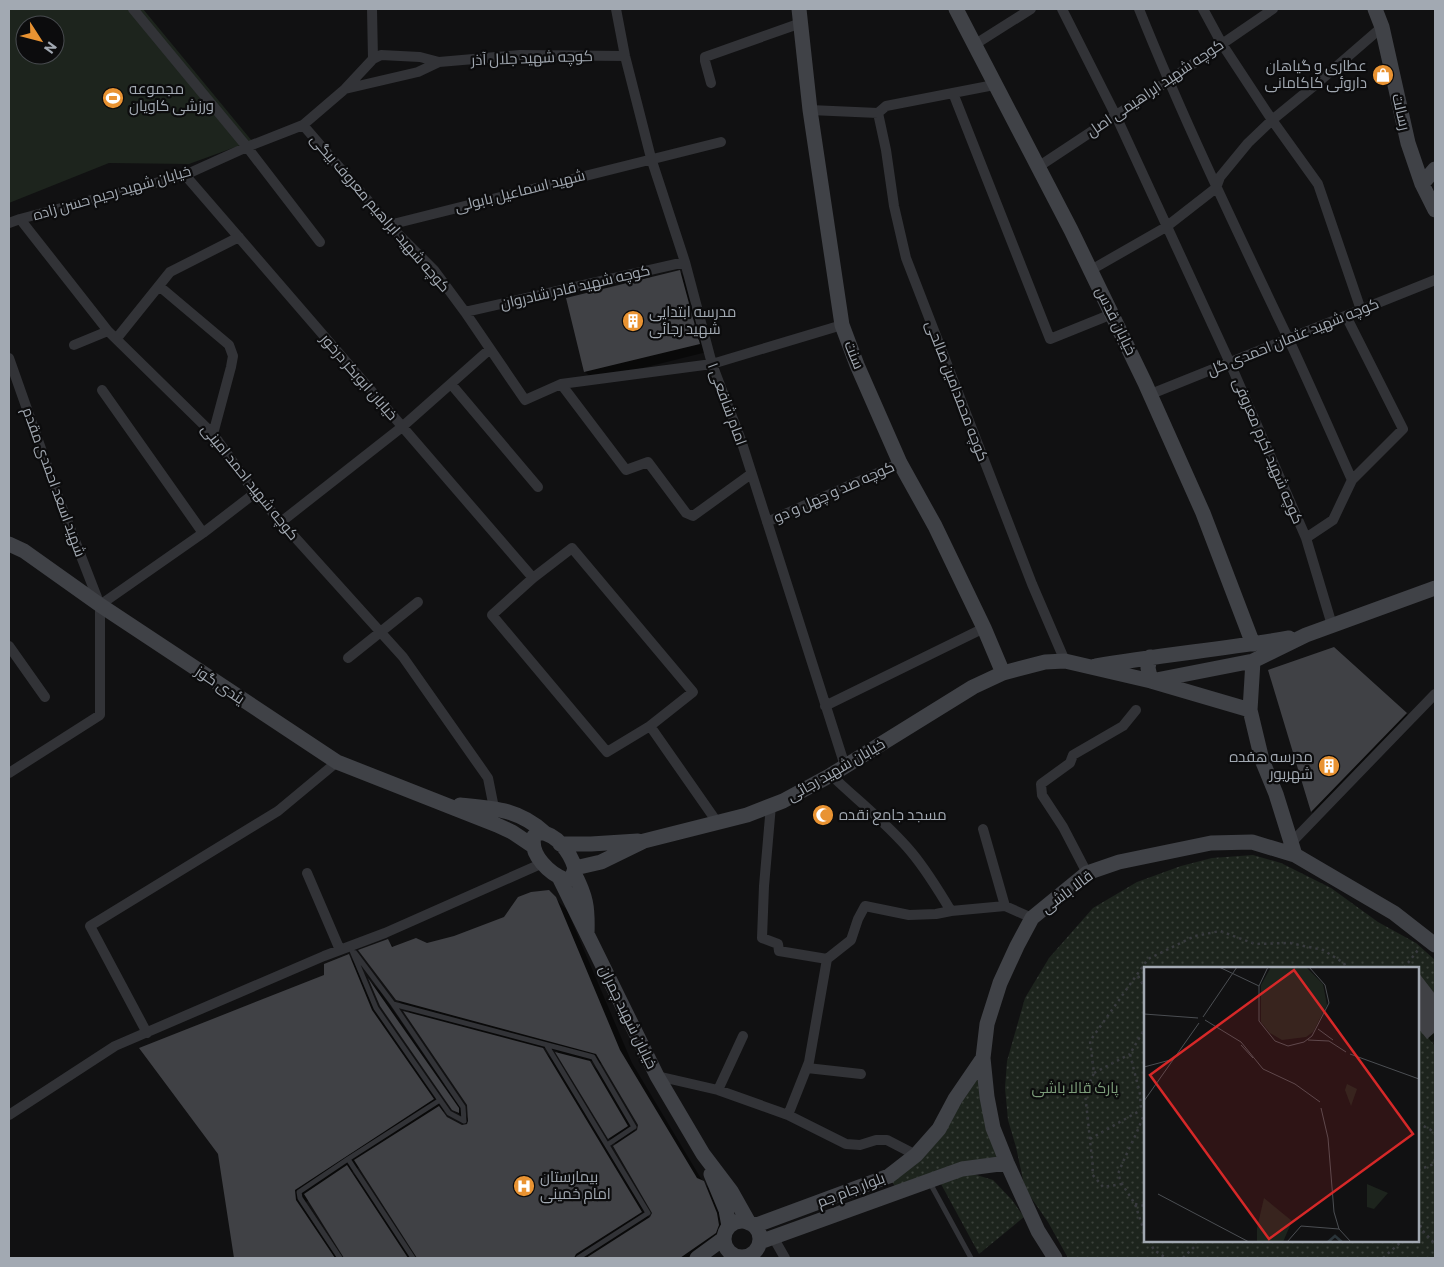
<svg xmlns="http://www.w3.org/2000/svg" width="1444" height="1267" font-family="Commissioner,Cairo,sans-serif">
<defs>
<pattern id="park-dots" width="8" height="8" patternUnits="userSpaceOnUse" patternTransform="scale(1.25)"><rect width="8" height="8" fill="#1d241d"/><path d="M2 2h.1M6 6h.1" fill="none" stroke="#3b413b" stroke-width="1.8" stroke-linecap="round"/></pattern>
</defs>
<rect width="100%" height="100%" fill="#111112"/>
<path fill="#1d241d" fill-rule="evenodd" d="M9 9H143L252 141 189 164 109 163 9 203ZM25 25H55V55H25Z"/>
<path fill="url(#park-dots)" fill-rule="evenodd" d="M1253 855 1281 863 1331 888 1378 922 1416 943 1435 960V1258H1068L1048 1222 1025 1189 1016 1147 1008 1120 1005 1088 1007 1061 1025 998 1049 958 1093 908 1137 882 1181 866 1212 858ZM1145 968H1418V1241H1145Z
M983 1058 1007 1163 898 1192 889 1176 916 1155Z
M970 1173 993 1180 1012 1200 1024 1217 979 1254 941 1184Z"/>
<path fill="#0007" fill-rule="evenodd" d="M680 272 688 280 707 352 594 380 585 372Z
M1334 649 1415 722 1320 820 1312 812 1270 671Z
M555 898 567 910 632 1063 703 1182 715 1194 728 1225 730 1237 727 1244 709 1258H418V1255L360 1167 352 1172 358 1178 411 1258H345V1255L309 1200 306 1202 308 1213 338 1258H235L219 1153 325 975 348 956 360 967 384 1023 444 1111 443 1112 451 1121 462 1126 469 1123 453 1109 381 1005 372 983 380 991 469 1120 468 1104 412 1015 397 999 388 941 394 947 427 945 455 937ZM540 1047 557 1051 609 1138 617 1145 654 1213 650 1219 555 1062ZM587 1060 603 1064 639 1125 638 1131 636 1132 602 1074Z
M1418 974 1435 994V1046L1418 1026Z"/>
<path fill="#404145" d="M680 270 700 344 584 372 566 298Z
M1334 647 1407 713 1311 812 1268 670Z
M549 890 556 897 620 1050 697 1178 704 1181 717 1213 719 1225 716 1233 680 1258H586L650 1217 652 1213 613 1146 637 1130 638 1125 596 1054 396 1000 358 950 388 939 392 947 416 938 427 943 454 936 504 917 518 897 531 892Z
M349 954 372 1010 434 1099 295 1190 296 1200 335 1258H234L218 1154 139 1048 324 975V964Z
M1418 972 1435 994V1032L1427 1039 1418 1028Z
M368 978 459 1108V1113L452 1110 380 1006Z
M403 1011 543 1048 642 1212 576 1254 574 1258H417L354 1160 439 1106 447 1117 462 1125 467 1124 468 1121 467 1105Z
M555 1052 590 1061 628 1126 608 1139Z
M347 1165 408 1258H344L304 1194Z"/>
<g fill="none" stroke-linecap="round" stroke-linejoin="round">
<path stroke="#383a3e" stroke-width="2.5" stroke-dasharray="2.5 4" stroke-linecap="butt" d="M1404 968 1418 950
M1138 976 1145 988
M1094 1073 1130 1054
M1418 1092V1100
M1145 1111C1138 1133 1126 1153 1118 1174L1122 1184 1135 1204 1145 1234
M1145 1111 1141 1110 1140 1094 1130 1054 1145 1028
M1418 1123 1431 1130 1435 1134
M1090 1139 1141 1110
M1418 1170 1434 1164 1435 1159
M1122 1184 1103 1187 1092 1174 1093 1168 1085 1093 1094 1073 1090 1041 1148 959 1195 936 1220 931 1255 944 1290 943 1323 950 1344 963 1346 968
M1135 1204 1145 1206
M1418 1219 1422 1230 1435 1244
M1149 1241 1154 1250 1166 1258
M1183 1258 1195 1246 1196 1241
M1383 1258 1402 1241"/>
<path stroke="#323337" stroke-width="5" d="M350 946 376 1008 449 1113 464 1121
M355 953 393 1004 463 1107 464 1121
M393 1004 593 1057 634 1127 607 1145
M547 1046 648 1213 578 1258
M930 1183 971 1258
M340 1258 300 1198 299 1192 348 1159
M413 1258 348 1159 440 1100"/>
<path stroke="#323337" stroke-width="10" d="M133 9 247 147 320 242
M372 9 373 59
M616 9 625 56 651 158 685 262 712 364 741 440 845 766
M1062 9 1116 116 1230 363 1306 538 1332 625
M1139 9C1184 121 1236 229 1288 338 1310 385 1331 433 1352 480
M1203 9 1222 44 1272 120 1318 184 1361 310
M974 45 1031 9
M711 83 705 61V57L801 23
M345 89 418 72 439 62
M953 93 1050 339 1112 314
M810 110 878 113 886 106 994 85
M878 113 886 150 894 206 906 258 1032 584 1065 661
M303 125 389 225 434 270 465 312 525 400 561 384 712 364 842 325
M1038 167 1168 81 1273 9
M185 175 533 578
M20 219 108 331 213 434 255 493 403 657 488 778 494 808
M9 223 20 219 185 175 247 147 303 125 345 89 373 59 381 55 420 57 439 62 520 55 625 56
M389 225 721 142
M1091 270 1166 227 1216 188 1220 177 1248 143 1272 120 1315 85 1382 27
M159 286 229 345 233 356 231 367 213 434
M465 312 685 262
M117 338 170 272 239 237
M74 345 108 331
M9 358 58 497 100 605V715L9 773
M451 384 538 487
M561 384 626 470 648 462 686 513 693 516 751 474
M102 390 203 533
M1151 394 1435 280
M281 522 402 427 490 349
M767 522 900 463
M1306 538 1333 520 1352 480 1403 429 1346 316
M100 605 203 533 255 493
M9 646 45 697
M348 658 418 602
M825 706 984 628
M650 726 693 692 572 548 533 578 492 615 607 752 650 726 717 822
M831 775C858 801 888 824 912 853 927 871 939 891 951 911
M771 805 764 886 762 938 778 944 779 951 827 959
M983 829 1005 906
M1291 843 1435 694
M307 873 340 950
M1087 873 1063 827 1042 795 1041 784 1070 763 1073 755 1123 726 1136 710
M147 1033 90 926 278 811 337 762
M807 1068 861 1074
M657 1076 718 1090 788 1115 846 1144 860 1145 876 1140H887L916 1155
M718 1090 743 1036
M9 1115 115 1046 324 956 385 933 543 863
M788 1115 809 1062 827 959 851 940 858 919 865 906 909 915 936 914 951 911 1005 906 1032 918
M773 1237 785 1258"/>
<path stroke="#404247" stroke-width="15" d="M799 9 810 110 842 325 857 365 900 463 935 526 984 628 1003 673
M956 9 1071 230 1145 383 1203 513 1253 644
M1375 9 1382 27 1408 143 1422 184 1435 210
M1422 184 1435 169
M9 544 24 551 100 605 337 762 497 825 512 832 533 846
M1150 657 1148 668 1151 681 1250 710
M1253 661 1250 710 1262 760 1276 794 1295 855
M1096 666C1160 655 1225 649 1289 638
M460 805C494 808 519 809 545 833
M539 832C557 834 570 852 575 868L572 878 566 880C550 874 529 855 534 836Z
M560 844H591L638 841
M575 868 601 862 644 841 747 815 783 801 831 775 973 687 1003 673 1045 662 1065 661 1151 681 1253 661 1306 635 1435 588
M574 873C586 896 588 907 587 934
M559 877 657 1076 703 1154 731 1191 749 1223
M711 1174 726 1210 729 1226
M724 1239a18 18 0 1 1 36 0a18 18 0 1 1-36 0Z
M754 1226 889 1176 916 1155 939 1129 955 1099 983 1058
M760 1242 962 1169 1007 1163
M697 1258 723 1239
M1055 1258 1038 1231 1007 1163 993 1128 987 1097 983 1058 987 1024 1000 983 1017 946 1032 918 1087 873 1119 862 1211 843 1252 842 1295 855 1394 913 1435 945"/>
</g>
<defs>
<g id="shop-disc" transform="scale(1.125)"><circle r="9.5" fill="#e99332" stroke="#0c0c0d"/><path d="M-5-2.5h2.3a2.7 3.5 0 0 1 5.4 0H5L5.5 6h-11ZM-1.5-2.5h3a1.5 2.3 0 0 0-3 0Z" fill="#fff"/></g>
<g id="stadium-disc" transform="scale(1.125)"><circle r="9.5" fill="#e99332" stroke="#0c0c0d"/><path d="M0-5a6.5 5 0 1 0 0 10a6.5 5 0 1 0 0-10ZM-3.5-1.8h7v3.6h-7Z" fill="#fff"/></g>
<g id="building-disc" transform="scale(1.125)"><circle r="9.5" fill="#e99332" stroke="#0c0c0d"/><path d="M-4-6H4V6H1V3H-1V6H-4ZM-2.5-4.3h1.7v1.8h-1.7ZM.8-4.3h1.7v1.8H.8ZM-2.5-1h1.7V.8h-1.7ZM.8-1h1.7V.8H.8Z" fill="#fff"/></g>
<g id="mosque-disc" transform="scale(1.125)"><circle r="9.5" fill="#e99332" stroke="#0c0c0d"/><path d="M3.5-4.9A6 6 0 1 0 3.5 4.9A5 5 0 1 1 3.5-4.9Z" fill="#fff"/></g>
<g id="hospital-disc" transform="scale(1.125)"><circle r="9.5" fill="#e99332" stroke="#0c0c0d"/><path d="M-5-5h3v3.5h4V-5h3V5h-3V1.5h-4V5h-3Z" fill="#fff"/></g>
</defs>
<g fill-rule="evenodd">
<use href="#shop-disc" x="1383" y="75"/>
<use href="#stadium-disc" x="113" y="98"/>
<use href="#building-disc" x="633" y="321"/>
<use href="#building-disc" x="1329" y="766"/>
<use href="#mosque-disc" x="823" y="815"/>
<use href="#hospital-disc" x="524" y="1186"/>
</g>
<g text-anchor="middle" stroke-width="4.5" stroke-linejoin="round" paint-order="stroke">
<g font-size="15" fill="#a2a9b2" stroke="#0c0c0d">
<text transform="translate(532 58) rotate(-2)" y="5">کوچه شهید جلال آذر</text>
<text transform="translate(1155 88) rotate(-34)" y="5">کوچه شهید ابراهیمی اصل</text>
<text transform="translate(1401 112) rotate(77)" y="5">رسالت</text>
<text transform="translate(520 191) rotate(-14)" y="5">شهید اسماعیل بابولی</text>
<text transform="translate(112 193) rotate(-16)" y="5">خیابان شهید رحیم حسن زاده</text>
<text transform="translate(380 213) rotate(49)" y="5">کوچه شهید ابراهیم معروف بیگی</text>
<text transform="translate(575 287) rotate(-13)" y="5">کوچه شهید قادر شادروان</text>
<text transform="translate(1116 321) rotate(64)" y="5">خیابان قدس</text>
<text transform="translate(1293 337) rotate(-22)" y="5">کوچه شهید عثمان احمدی گل</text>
<text transform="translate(854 355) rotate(68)" y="5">سنت</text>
<text transform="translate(359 377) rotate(49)" y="5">خیابان ابوبکر درخور</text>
<text transform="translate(957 391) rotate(69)" y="5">کوچه محمدامین صالحی</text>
<text transform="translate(727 404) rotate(70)" y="5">امام شافعی ۱</text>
<text transform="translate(1268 451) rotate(67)" y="5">کوچه شهید اکرم معروفی</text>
<text transform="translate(54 482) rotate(70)" y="5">شهید اسعد احمدی مقدم</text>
<text transform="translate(250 482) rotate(51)" y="5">کوچه شهید احمد امینی</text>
<text transform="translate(834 492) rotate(-24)" y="5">کوچه صد و چهل و دو</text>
<text transform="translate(220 685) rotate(34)" y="5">یئدی گوز</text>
<text transform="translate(836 770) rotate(-30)" y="5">خیابان شهید رجائی</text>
<text transform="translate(1067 892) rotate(-37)" y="5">قالا باشی</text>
<text transform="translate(628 1017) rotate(64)" y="5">خیابان شهید چمران</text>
<text transform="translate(851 1190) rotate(-21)" y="5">بلوار جام جم</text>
</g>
<g font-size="15" fill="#a2a9b2" stroke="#0c0c0d" text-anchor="start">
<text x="1367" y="71" text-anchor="end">عطاری و گیاهان<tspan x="1367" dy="17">داروئی کاکامانی</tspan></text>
<text x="129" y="94">مجموعه<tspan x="129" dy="17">ورزشی کاویان</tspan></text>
<text x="649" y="317">مدرسه ابتدایی<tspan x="649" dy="17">شهید رجائی</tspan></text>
<text x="1313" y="762" text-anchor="end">مدرسه هفده<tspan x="1313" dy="17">شهریور</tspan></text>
<text x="839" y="820">مسجد جامع نقده</text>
<text x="540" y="1182">بیمارستان<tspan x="540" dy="17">امام خمینی</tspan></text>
</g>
<g font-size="15" fill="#7c9d7a" stroke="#0c0c0d">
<text x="1075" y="1093">پارک قالا باشی</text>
</g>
</g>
<g transform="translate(1144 967)">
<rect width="275" height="275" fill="#111112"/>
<path d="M203 117 213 122 207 139 201 123ZM120 231 148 254 139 275 113 274V261Z" fill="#1d241d"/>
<path d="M127 0H162L179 17 183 38 169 65 162 70 138 73 126 66 117 55V18ZM223 217 244 226 230 242 223 240Z" fill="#1d241d"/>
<path fill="none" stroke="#2b353a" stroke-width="2.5" d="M184 275 191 269 198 275"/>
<path fill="none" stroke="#4b4e52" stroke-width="1" d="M75 0 115 19M124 0 115 19V54L131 74 144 79 160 75 168 69 185 36 181 18 165 0M0 47 54 51M59 50 93 0M61 53 97 75 119 102 151 117 176 135M174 62 189 73M164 73 185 74 202 85M97 78 109 91M206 87 275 112M0 100 30 92M0 134 55 56M177 141 184 171 190 245 195 262 207 275M14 227 105 275M143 275 157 259 195 262"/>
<path fill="#d62828" fill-opacity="0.15" stroke="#d62828" stroke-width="2.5" d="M150 3 269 167 125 272 6 108Z"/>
<rect width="275" height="275" fill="none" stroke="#a2a9b2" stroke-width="2.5"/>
</g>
<rect width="1444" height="1267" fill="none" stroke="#a2a9b2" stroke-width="20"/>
<g transform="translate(40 40) rotate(126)"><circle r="24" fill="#0c0c0d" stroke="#484b4f"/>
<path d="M0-4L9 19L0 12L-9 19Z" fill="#e99332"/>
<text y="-8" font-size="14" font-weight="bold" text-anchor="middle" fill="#a2a9b2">N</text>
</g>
</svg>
